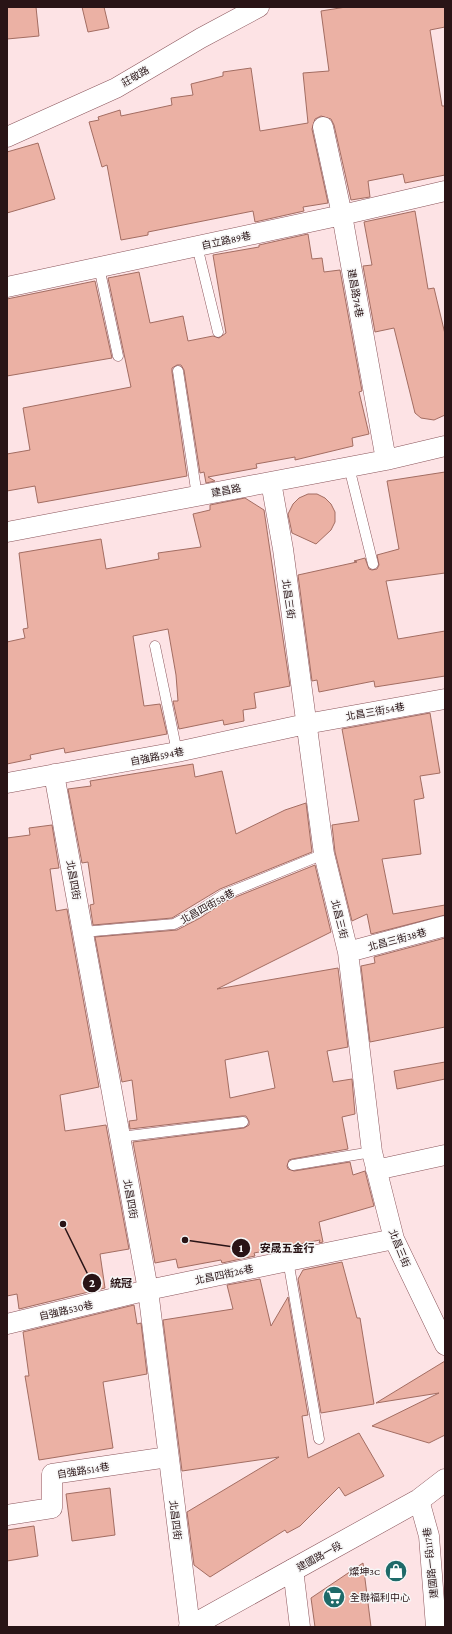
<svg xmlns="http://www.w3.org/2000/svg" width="452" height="1634" font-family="'Crimson Pro','Noto Sans TC',serif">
<rect width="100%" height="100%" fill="#fde3e5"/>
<path fill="#ebb1a4" stroke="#a36d62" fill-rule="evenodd" d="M7 7H36L39 36 7 39Z
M82 7H104L109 28 88 32Z
M346 7H445V27L430 30 442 106H445V175L405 183 403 174 368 181 370 197 351 200 334 125 331 119 321 116 315 119 312 129 328 203 303 207 304 211 255 222 253 211 148 232V235L121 240 107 165 102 167 89 122 99 120 98 117 120 110 121 116 172 105 171 98 193 95 191 84 223 76V72L251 68 260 131 308 123 303 73 329 71 321 11Z
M38 143 55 199 7 213V152Z
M415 211 428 289 434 288 445 334V415L434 420 421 418 415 413 394 328 375 332 363 266 372 265 364 222Z
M308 234 312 259 322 258 324 272 340 270 362 391 359 392 369 434 352 438 353 446 295 460V457L256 464 257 468 208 477 215 481 206 483 204 472 200 473 184 370 181 365H177L172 368V372L187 476 38 503 35 486 7 491V454L30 450 23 408 131 387 108 278 139 272 150 323 183 316 188 341 213 336 219 338 226 333 213 255 259 247V245Z
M95 281 112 358 7 376V299Z
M445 472V573L386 581 398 639 445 631V676L375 687 374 681 319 692 317 680 312 681 298 575 357 562 354 561 365 558 369 569 372 570 377 569 379 565 377 555 399 549 387 481Z
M308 494H317L325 498 331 504 335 512V522L331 530 316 544 292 533 288 514 293 504 299 498Z
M245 498 264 510 290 686 254 693 256 708 243 710 244 721 224 725 223 720 179 729 173 701H178L176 675 168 629 133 636 144 706 160 704 167 734 65 753 64 748 30 755 31 759 7 764V642L25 638 23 629 28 628 19 553 101 539 106 569 159 559 158 553 201 547 193 514 210 510V505Z
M430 713 440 773 420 776 424 798 414 800 421 854 382 859 393 914 445 905V915L371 934 367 914 352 921 335 852 332 825 359 821 342 729Z
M193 764 195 777 222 771 236 834 285 810 306 803 312 852 220 889 172 918 93 925 90 905 94 904 88 862 82 863 68 789 91 786 90 781Z
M52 825 59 868 50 869 56 911 67 909 99 1087 60 1095 65 1131 106 1125 129 1249 100 1254 105 1288 19 1309 17 1294 7 1296V838L30 835 29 828Z
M315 865 331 932 217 989 338 968 348 1047 327 1051 333 1082 352 1079 355 1114 342 1117 348 1149 292 1159 289 1160 287 1166 288 1169 294 1171 350 1162 353 1175 365 1171 374 1206 319 1222 323 1242 319 1243 320 1240 254 1253 255 1256 222 1263 221 1260 178 1268 176 1259 155 1263 133 1142 244 1128 249 1125V1121L246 1116H242L130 1129 129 1121 137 1120 132 1080 122 1082 95 937 177 930 200 918 226 901ZM268 1051 275 1088 230 1098 225 1060Z
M445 938V1027L370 1042 361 966 375 963 374 957Z
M445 1062V1079L397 1089 394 1071Z
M342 1262 357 1318H360L374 1404 321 1413 298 1279 303 1270Z
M260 1279 271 1326 288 1297 308 1415 302 1416 308 1458 359 1433 384 1476 345 1496 339 1487 300 1526 287 1533 285 1530 210 1577 194 1565 187 1512 279 1457 182 1471 163 1320 233 1309 227 1285Z
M134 1305 137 1324 141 1323 147 1374 103 1382 113 1448 39 1460 25 1376H29L23 1332Z
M445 1361V1435L429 1443 372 1426 439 1393 376 1403Z
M110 1488 115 1535 72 1541 66 1494Z
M34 1526 38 1556 7 1561V1530Z
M363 1563 371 1627H315L311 1598Z"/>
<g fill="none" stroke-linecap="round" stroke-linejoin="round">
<g stroke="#8b565c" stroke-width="11">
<path id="service" d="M197 246 218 332
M99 267 118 356
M178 371 197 496
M349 467 373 564
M155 646 177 752
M83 932 174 924 197 912 223 895 324 854
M120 1137 243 1122
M293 1165 372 1152
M288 1260 319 1439"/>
</g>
<g stroke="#8b565c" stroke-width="21">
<path id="minor" d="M323 127 342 215 386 460
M7 137 116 88 201 38 259 7
M7 287 342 215 445 191
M271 482 283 549 324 854 348 952 372 1152 394 1239 445 1345
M7 532 386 460 445 446
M54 774 148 1290 190 1627
M7 783 177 752 306 724 445 699
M348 952 445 926
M376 1170 445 1155
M7 1324 148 1290 394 1239
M419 1500 429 1536 436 1627
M7 1515 52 1508V1474L168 1457
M293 1569 300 1627"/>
</g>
<g stroke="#8b565c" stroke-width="23">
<path id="tertiary" d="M190 1627 419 1500 445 1480"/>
</g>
<use href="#service" stroke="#fff" stroke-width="10"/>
<use href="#minor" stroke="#fff" stroke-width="20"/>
<use href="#tertiary" stroke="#fff" stroke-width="22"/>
</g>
<defs>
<g id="shop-disc" transform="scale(1.15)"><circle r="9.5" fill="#1e6a69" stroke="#f7f7f7"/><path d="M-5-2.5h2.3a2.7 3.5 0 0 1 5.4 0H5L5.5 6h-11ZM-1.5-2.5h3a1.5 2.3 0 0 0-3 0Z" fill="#fff"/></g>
<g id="supermarket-disc" transform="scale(1.15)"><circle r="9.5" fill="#1e6a69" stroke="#f7f7f7"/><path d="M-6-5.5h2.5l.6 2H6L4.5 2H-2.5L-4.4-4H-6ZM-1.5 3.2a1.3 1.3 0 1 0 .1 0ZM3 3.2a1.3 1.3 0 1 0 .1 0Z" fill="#fff"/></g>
</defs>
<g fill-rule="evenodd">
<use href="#shop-disc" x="396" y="1571"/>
<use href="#supermarket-disc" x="334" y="1597"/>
</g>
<g text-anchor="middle" stroke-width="3" stroke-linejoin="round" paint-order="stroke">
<g font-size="10" fill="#291416" stroke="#f7f7f7">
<text transform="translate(135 76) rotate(-30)" y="4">莊敬路</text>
<text transform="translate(226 240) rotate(-12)" y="4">自立路89巷</text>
<text transform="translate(356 293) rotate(80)" y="4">建昌路74巷</text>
<text transform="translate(226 490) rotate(-11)" y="4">建昌路</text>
<text transform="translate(289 599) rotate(82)" y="4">北昌三街</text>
<text transform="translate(375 711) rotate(-10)" y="4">北昌三街54巷</text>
<text transform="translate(157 756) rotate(-11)" y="4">自強路594巷</text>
<text transform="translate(74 880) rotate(80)" y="4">北昌四街</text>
<text transform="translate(207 906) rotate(-29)" y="4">北昌四街58巷</text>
<text transform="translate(340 919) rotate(76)" y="4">北昌三街</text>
<text transform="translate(397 939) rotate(-15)" y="4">北昌三街38巷</text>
<text transform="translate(131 1199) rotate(80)" y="4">北昌四街</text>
<text transform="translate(400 1248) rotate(68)" y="4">北昌三街</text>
<text transform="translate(224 1274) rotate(-12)" y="4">北昌四街26巷</text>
<text transform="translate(66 1310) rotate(-13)" y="4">自強路530巷</text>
<text transform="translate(83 1470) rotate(-9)" y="4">自強路514巷</text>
<text transform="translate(176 1520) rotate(83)" y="4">北昌四街</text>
<text transform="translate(319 1556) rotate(-29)" y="4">建國路一段</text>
<text transform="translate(430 1563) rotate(-96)" y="4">建國路一段117巷</text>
</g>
<g font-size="10" fill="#291416" stroke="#f7f7f7" text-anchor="end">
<text x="380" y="1575">燦坤3C</text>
<text x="350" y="1601" text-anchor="start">全聯福利中心</text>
</g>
</g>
<path fill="none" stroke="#291416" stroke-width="1.5" d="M185 1240L241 1248M63 1224L92 1283"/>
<g fill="#291416" stroke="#f7f7f7" stroke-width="1.5">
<circle cx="185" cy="1240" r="4"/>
<circle cx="63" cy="1224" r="4"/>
<circle cx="241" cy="1248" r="10"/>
<circle cx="92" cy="1283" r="10"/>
</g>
<g font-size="12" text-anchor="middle" font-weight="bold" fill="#fff">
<text x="241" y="1252">1</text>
<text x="92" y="1287">2</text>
</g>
<g font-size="11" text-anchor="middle" font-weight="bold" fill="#291416" stroke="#f7f7f7" stroke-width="3" stroke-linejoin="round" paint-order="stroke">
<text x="287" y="1252">安晟五金行</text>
<text x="121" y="1287">統冠</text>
</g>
<rect width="452" height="1634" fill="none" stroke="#291416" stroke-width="16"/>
</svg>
